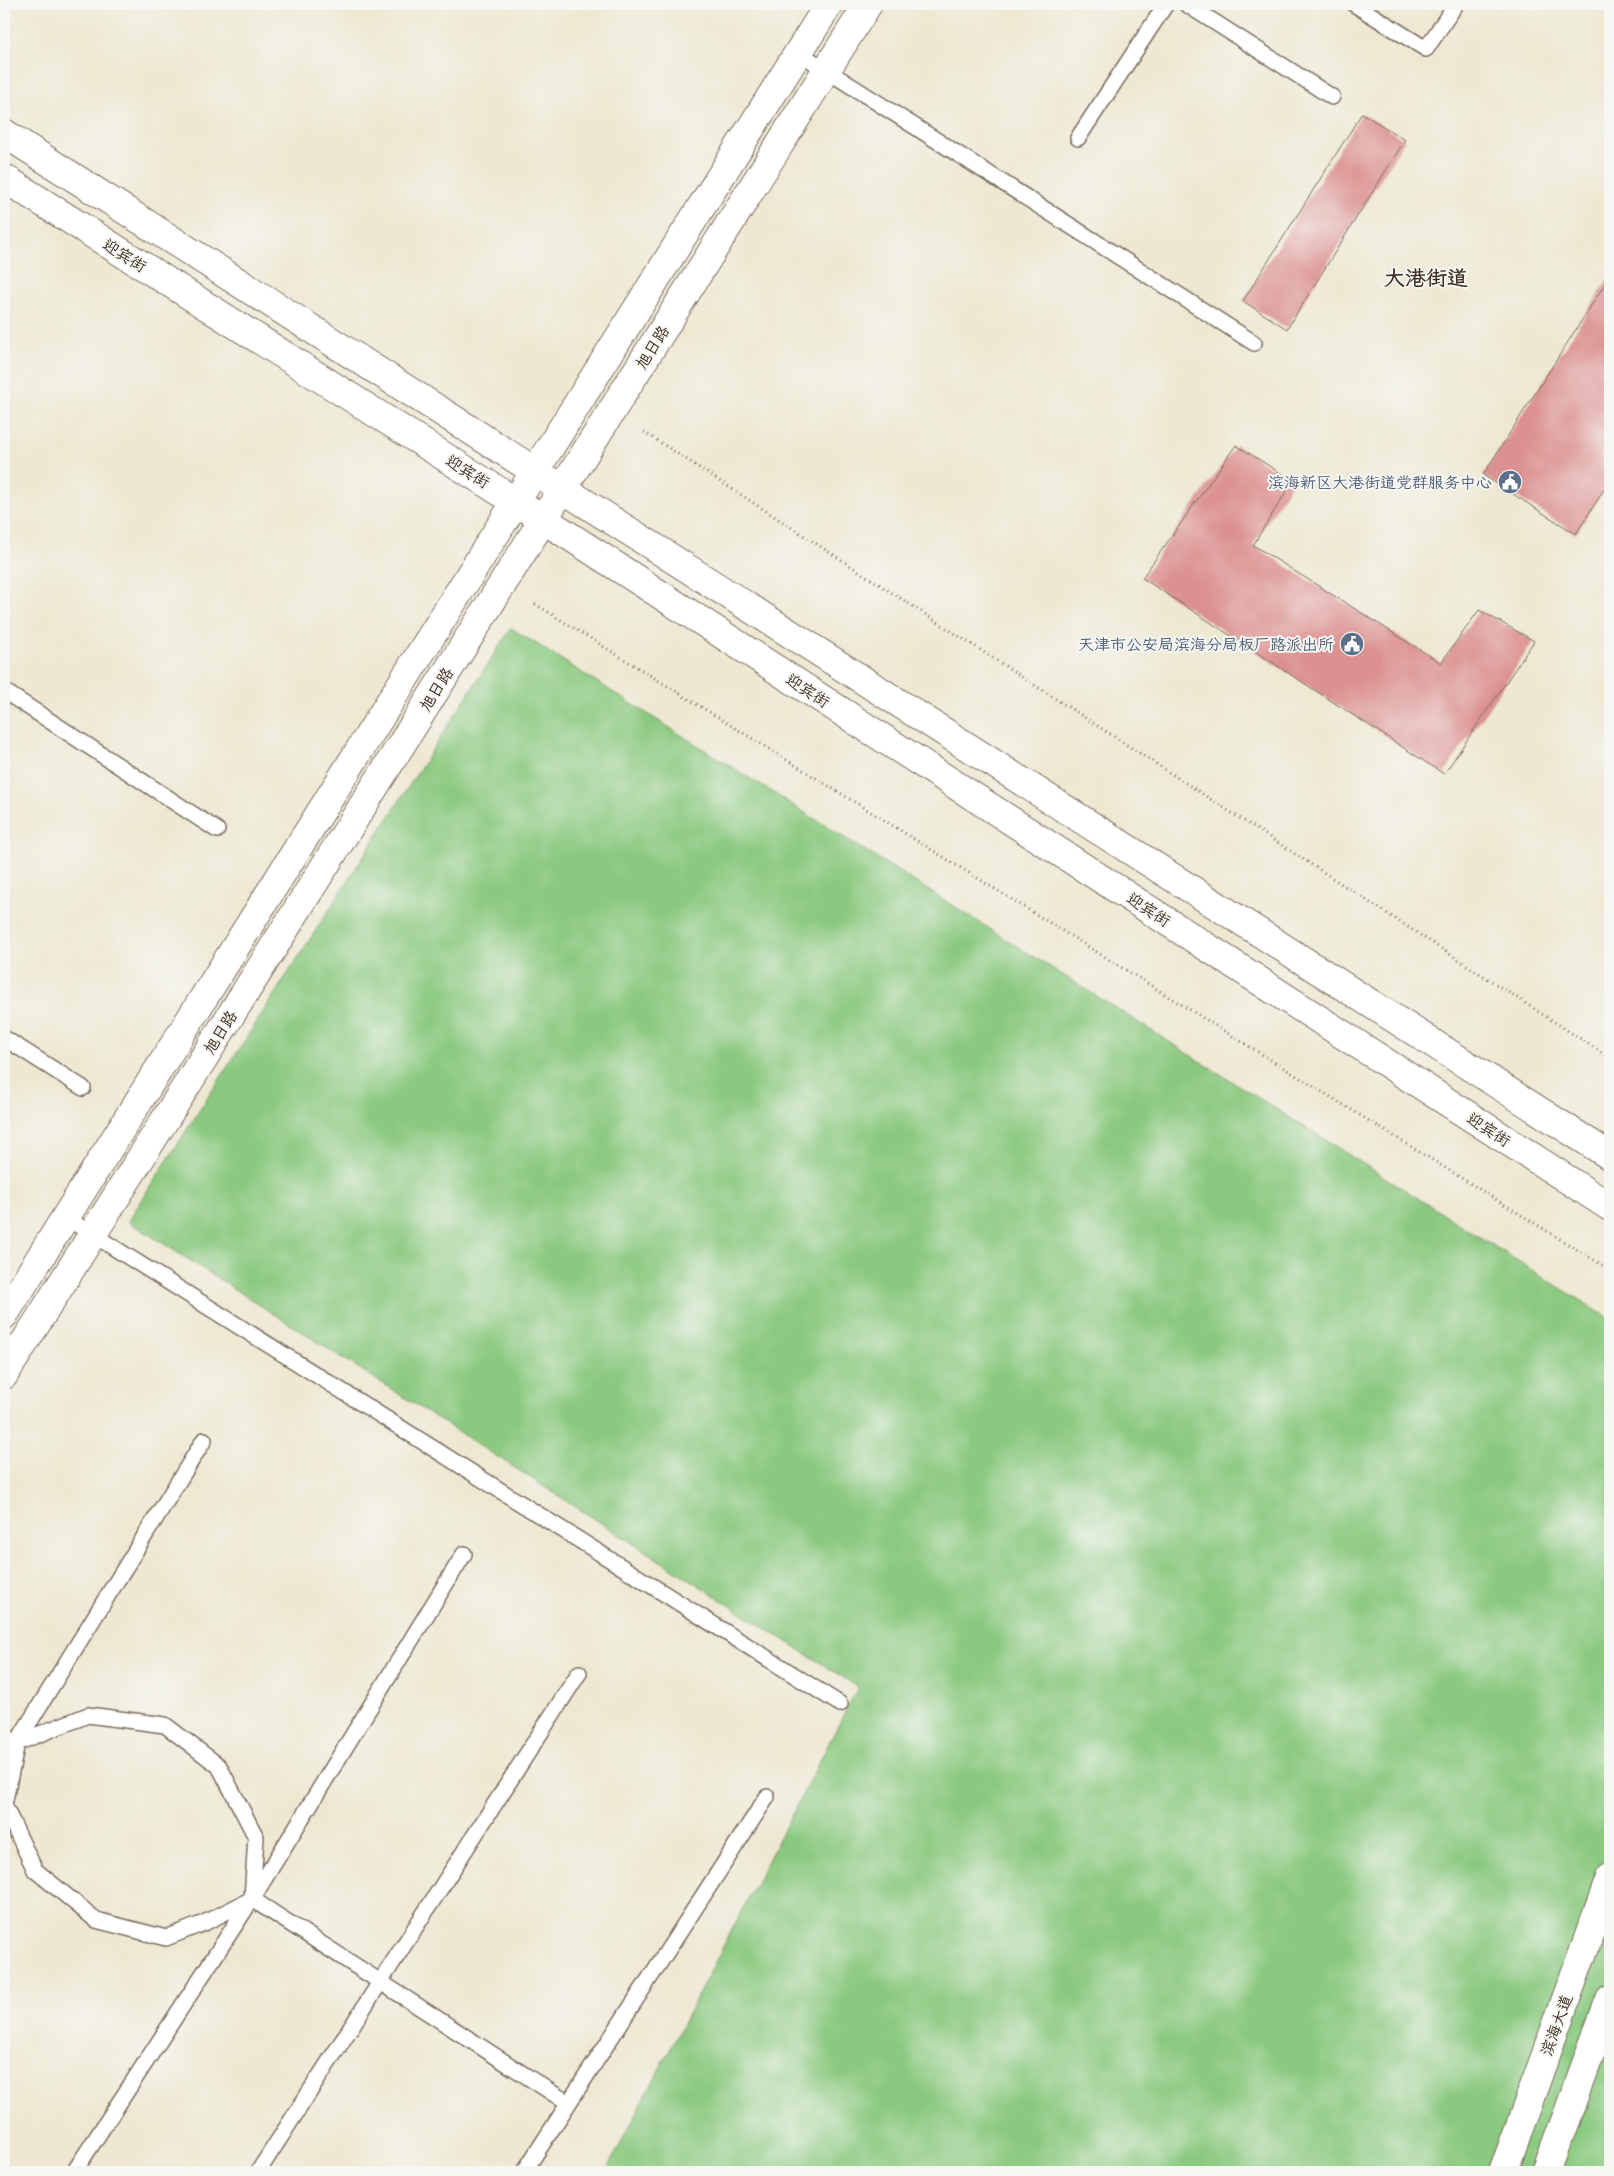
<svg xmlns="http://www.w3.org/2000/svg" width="1614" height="2176" font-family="Dekko,'LXGW WenKai TC',sans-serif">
<rect width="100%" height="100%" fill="#f6f6f2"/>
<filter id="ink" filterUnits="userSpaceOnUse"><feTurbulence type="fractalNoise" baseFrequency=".02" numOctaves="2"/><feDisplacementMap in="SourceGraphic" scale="10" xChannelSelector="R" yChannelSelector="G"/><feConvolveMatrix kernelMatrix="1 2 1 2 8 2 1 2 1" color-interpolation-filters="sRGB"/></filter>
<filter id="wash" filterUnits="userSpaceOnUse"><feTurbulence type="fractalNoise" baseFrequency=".0096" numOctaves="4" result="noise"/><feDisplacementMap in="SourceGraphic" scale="20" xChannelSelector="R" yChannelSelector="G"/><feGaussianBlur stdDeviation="1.12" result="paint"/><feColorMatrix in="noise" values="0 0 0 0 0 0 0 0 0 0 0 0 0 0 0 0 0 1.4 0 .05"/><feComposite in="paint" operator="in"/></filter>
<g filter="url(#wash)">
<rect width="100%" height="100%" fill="#eee8d2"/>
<path fill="#8ac97f" stroke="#627a4e" d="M511 628 1610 1319V2172H606L858 1687 128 1221Z"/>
<g id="blocks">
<path fill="#db9190" d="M1362 113 1405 140 1287 329 1243 301Z
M1610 276V480L1576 534 1483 475Z
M1236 445 1293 481 1253 545 1441 663 1479 610 1534 641 1444 774 1142 578Z"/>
</g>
</g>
<g filter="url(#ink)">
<use href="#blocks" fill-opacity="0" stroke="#7a6c5d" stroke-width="1"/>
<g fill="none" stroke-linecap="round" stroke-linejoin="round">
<g stroke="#7a6c5d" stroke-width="18">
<path id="service" d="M1186 4 1332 97
M1354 4 1426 49 1456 4
M798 52 1254 343
M1078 138 1166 4
M4 691 217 830
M4 1038 83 1088
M65 1217 840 1704
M88 1715 165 1725 219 1766 256 1837 252 1899 204 1923 166 1938 96 1920 35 1870 4 1805 17 1743Z
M4 1736 17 1743
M16 1744 204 1440
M252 1899 568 2103
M74 2172 252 1899 464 1554
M258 2172 579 1673
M524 2172 767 1797"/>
</g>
<g stroke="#7a6c5d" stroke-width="30">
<path id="minor" d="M4 1315 829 4
M4 1375 868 4"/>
</g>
<g stroke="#7a6c5d" stroke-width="30">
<path id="secondary" d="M4 133 1610 1156
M4 178 543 519 1610 1207
M1503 2172 1610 1878
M1546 2172 1610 1999"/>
</g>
<path stroke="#7a6c5d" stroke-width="3" stroke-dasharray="1 4" stroke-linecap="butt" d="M644 432 1610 1058
M535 604 1610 1270"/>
<use href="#service" stroke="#fff" stroke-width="15"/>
<use href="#minor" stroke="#fff" stroke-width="28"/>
<use href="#secondary" stroke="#fff" stroke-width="28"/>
</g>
</g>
<defs>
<g id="civic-disc" transform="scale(1.25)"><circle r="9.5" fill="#5c6f8a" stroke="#f6f6f2"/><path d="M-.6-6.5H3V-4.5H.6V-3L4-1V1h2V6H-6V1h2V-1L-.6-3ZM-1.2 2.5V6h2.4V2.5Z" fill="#fff"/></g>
</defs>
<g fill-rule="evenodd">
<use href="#civic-disc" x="1510" y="482"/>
<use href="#civic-disc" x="1352" y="644"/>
</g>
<g text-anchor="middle" stroke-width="4" stroke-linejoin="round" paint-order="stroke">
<g font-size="16" fill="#3b2a1e" stroke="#f6f6f2">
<text transform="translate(125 255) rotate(32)" y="6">迎宾街</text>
<text transform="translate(652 347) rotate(-58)" y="6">旭日路</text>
<text transform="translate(468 471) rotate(32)" y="6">迎宾街</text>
<text transform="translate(436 689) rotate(-58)" y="6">旭日路</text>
<text transform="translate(808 690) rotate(33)" y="6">迎宾街</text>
<text transform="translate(1149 909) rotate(33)" y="6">迎宾街</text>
<text transform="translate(220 1032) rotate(-58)" y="6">旭日路</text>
<text transform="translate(1489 1129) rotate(33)" y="6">迎宾街</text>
<text transform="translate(1556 2025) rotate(-70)" y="6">滨海大道</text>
</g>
<g font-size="16" fill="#4e5e75" stroke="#f6f6f2" text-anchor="end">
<text x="1492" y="488">滨海新区大港街道党群服务中心</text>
<text x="1334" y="650">天津市公安局滨海分局板厂路派出所</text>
</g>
<g font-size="21" font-weight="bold" fill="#3b2a1e" stroke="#f6f6f2">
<text x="1426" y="285">大港街道</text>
</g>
</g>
<rect width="1614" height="2176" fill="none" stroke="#f6f6f2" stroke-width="20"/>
</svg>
